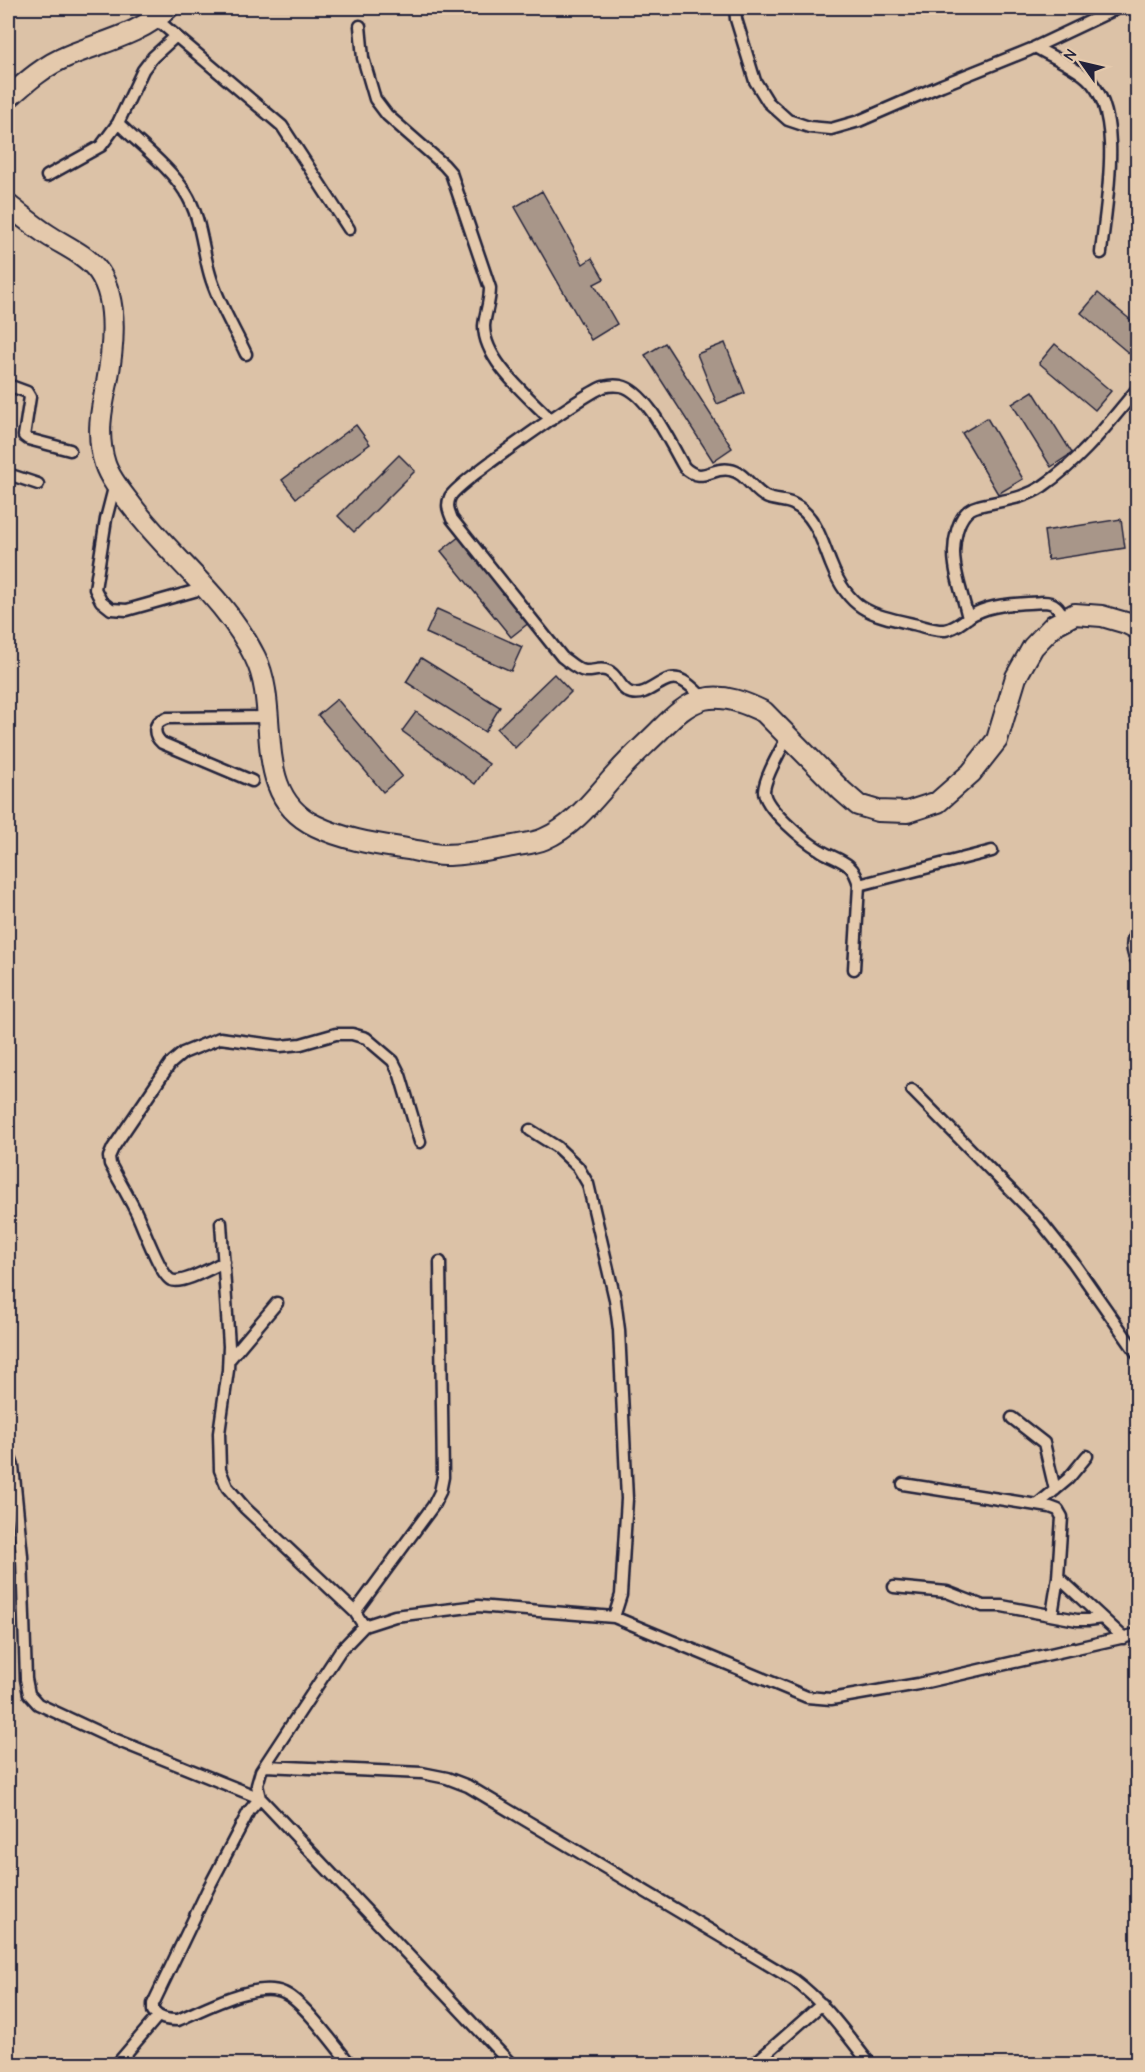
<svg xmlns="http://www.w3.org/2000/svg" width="1145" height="2072" font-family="'Comic Neue',sans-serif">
<rect width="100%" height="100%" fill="#dcc2a7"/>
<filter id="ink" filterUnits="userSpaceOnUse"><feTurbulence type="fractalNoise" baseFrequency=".0167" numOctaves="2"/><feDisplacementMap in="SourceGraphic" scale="12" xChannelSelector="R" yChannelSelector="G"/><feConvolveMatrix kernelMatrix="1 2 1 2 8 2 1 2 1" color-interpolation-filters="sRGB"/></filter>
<g filter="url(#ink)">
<path fill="#a89689" stroke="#22223b" stroke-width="1.5" d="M542 191 583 264 592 258 604 279 594 284 617 324 591 340 515 207Z
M1098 293 1138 326V361L1081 313Z
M665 343 732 448 713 461 645 355Z
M725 343 745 393 717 404 697 354Z
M1055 344 1111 391 1095 410 1039 363Z
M1033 391 1072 453 1051 467 1012 404Z
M987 418 1023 479 998 494 962 433Z
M356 425 370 444 296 498 282 480Z
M399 455 415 471 354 532 338 516Z
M1121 519 1125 548 1048 560 1044 531Z
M460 536 530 622 511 637 441 551Z
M437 609 522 647 511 671 426 633Z
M421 658 500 707 485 732 406 682Z
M554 674 571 692 515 748 497 729Z
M337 699 402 776 383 792 318 715Z
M416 712 489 764 475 784 402 731Z"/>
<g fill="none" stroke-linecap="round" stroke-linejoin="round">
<g stroke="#22223b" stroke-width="15">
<path id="service" d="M735 8 736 19 755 81 768 102 788 120 809 127 831 129 859 121 942 85 1029 50 1118 8
M156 19 282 126 349 229
M360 26 363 58 375 99 387 115 444 165 451 173 490 288C490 302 485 314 484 326 484 361 528 396 551 420
M1035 47C1052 57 1072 65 1087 78 1126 112 1105 207 1101 253
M118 123C139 144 170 167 185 192 201 216 202 248 210 275 218 303 234 328 246 354
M47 176 101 146 118 123 143 70 153 57 176 36
M8 385 27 392 30 397 24 436 28 439 70 450
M8 474 38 484
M115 484 106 519 95 589 101 601 111 609 127 610 205 588
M968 618C964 600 957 582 955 565 952 546 956 511 978 506 1001 500 1022 500 1043 486 1083 458 1107 425 1138 388
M704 699C698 693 691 685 683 681 665 670 650 698 631 693 620 690 618 675 608 671 601 667 593 672 585 671 577 670 569 662 562 657L452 519C449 511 446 506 450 497 458 482 583 395 603 387 607 386 616 385 621 386 647 391 671 445 684 467 702 485 712 466 730 470 745 472 753 491 766 497 774 501 785 500 793 504 816 515 822 542 831 564 849 610 869 614 913 624 923 626 935 631 945 630 958 628 965 618 976 613 996 603 1021 604 1043 602 1055 602 1059 608 1064 618
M788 736C781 750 765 776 764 791 764 808 806 842 820 850 829 856 841 859 849 866 855 871 857 878 859 885L854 969
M252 781 162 743C152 734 153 722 167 718L267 717
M859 885 992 851
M1138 929C1130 941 1131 951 1138 963
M912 1090 1038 1218 1073 1262 1138 1355
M530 1130 557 1147 578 1167 588 1184 615 1299 619 1330 627 1499 621 1595 614 1617
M221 1223 229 1346 228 1370 219 1433 220 1470 227 1487 245 1508 355 1612 364 1626
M224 1262C213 1267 182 1285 171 1280 160 1275 142 1223 135 1210 127 1194 118 1179 110 1164L109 1157 113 1148 170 1064 183 1053 220 1038 280 1046 301 1044 336 1034H352L366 1038 393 1061 400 1075 420 1142
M229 1360 277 1303
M1012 1418 1044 1443 1055 1490
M8 1452 13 1466 22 1556 26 1679 29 1694 38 1704 109 1737 260 1798 249 1811 209 1887 153 2004V2011C160 2019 167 2020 178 2020 204 2009 257 1980 284 1993 303 2001 336 2047 350 2064
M903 1484 1050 1507 1058 1510 1062 1517 1058 1577 1052 1615
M1037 1505 1068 1479 1087 1456
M8 1556H22
M1058 1577 1124 1638
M894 1587 947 1592 983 1606H1002L1077 1620H1088L1102 1618
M355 1612 433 1506 440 1492 443 1477 440 1262
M265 1766 422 1773 447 1778 468 1786 794 1980C825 2003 846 2034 870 2064
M117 2064 158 2016
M511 2064 260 1798 257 1785 261 1771 340 1651 364 1626 395 1616 478 1606 614 1617 807 1697 831 1699 918 1684 1138 1634
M754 2064 822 2004"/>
</g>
<g stroke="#22223b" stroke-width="24">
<path id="minor" d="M8 98C26 82 45 65 68 56 102 42 141 34 168 8
M8 205C21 215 34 226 48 235 65 246 87 255 99 272 119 301 113 350 107 383 101 410 96 436 105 464 110 479 122 493 132 506 171 558 226 598 255 657 282 710 249 795 316 826 345 840 376 844 407 849 419 851 432 855 444 855 467 855 491 850 513 846 523 844 535 843 544 839 576 825 595 797 618 772 630 758 645 745 658 732 671 719 685 704 704 699 724 694 746 703 764 712L842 791 858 805 878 811 907 812 938 802 971 773 997 740 1016 677 1033 647 1054 625 1075 614 1102 616 1126 623 1138 629"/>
</g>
<use href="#service" stroke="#e4c9ac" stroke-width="10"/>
<use href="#minor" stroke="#e4c9ac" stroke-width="20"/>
</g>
</g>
<rect width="1145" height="2072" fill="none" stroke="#e4c9ac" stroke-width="30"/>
<rect x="15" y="15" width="1115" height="2042" fill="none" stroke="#22223b" stroke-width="2" filter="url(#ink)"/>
<g transform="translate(1082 63) rotate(304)" stroke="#e4c9ac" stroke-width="4.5" paint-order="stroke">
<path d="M0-4.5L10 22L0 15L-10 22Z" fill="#22223b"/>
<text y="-9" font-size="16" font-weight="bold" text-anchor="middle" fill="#22223b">N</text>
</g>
</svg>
